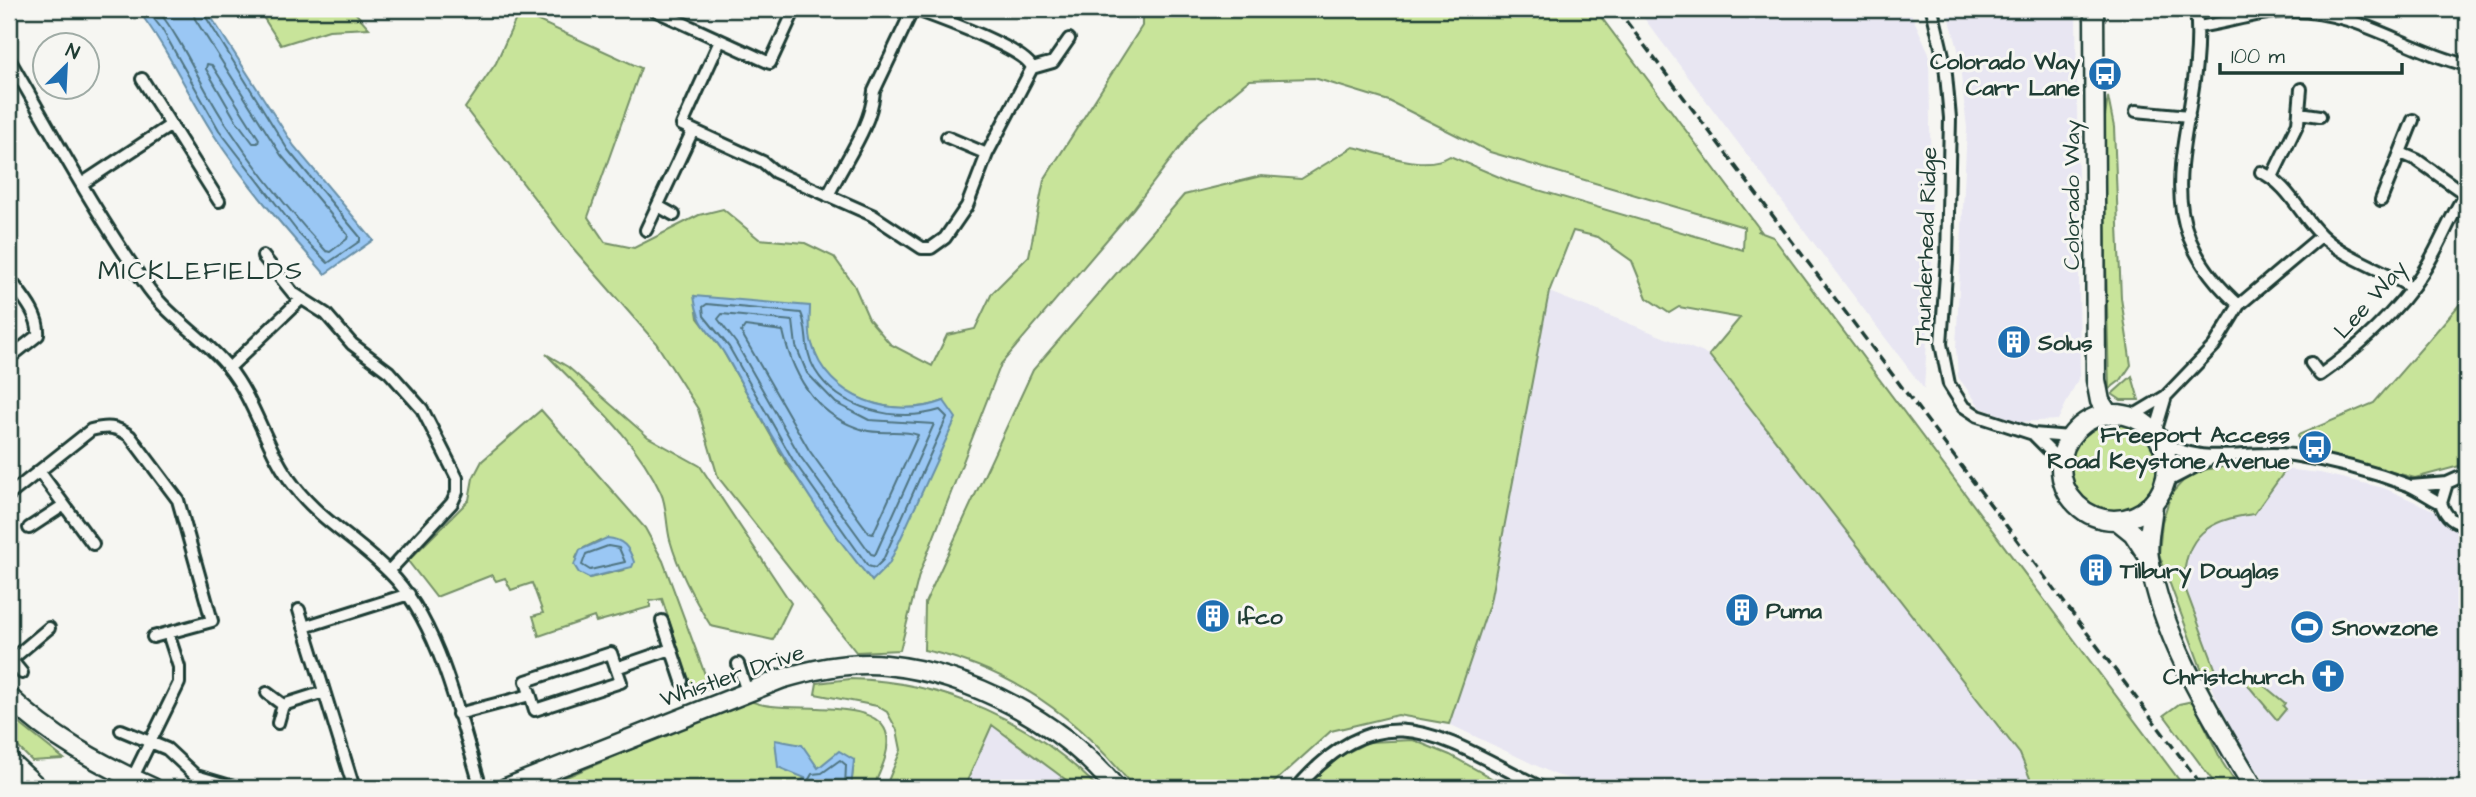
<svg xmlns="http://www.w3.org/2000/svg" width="2476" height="797" font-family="'Architects Daughter',sans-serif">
<rect width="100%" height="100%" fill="#f6f6f2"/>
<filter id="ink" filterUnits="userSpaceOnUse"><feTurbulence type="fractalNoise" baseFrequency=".0143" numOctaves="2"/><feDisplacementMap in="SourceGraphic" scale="14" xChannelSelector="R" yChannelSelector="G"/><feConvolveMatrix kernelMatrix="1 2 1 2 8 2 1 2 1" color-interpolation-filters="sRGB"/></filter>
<g filter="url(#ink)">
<path fill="#e8e6f2" d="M1637 9H1909L1929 53 1932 261 1924 389Z
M1947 9H2076L2080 375 2058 420 2021 422 1981 408 1958 377 1956 348 1967 128 1958 49Z
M1549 292 1709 355 2020 754 2034 788H1603L1556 775 1449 724 1490 602Z
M2258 466 2320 473 2384 488 2467 525V788H2270L2239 744 2209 682 2165 528Z
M992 725 1077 788H964Z"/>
<path fill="#c8e49a" stroke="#749067" stroke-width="2" fill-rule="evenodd" d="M258 9H352L369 28 329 30 281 45Z
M1142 9H1595L1761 231H1757L1773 237 2185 788H2034L2020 754 1709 355 1740 318 1679 307 1669 313 1647 298 1632 261 1598 237 1573 231 1549 292 1490 602 1449 724 1398 715 1331 731 1268 788H1134C1080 719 1011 668 924 650L925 603 1033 370 1184 195 1261 176 1301 179 1353 147C1381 153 1424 172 1450 156L1511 182 1743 250 1744 227 1490 152 1389 101 1314 78 1249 80 1200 121 1133 209 1001 364 919 575 900 650 856 652 718 477 698 409 656 343 572 247 465 108 496 63 519 12 641 68 588 217 605 242 634 248 699 215 723 209 759 239 805 243 834 257 854 285 869 319 890 344 932 366 947 335 975 329 992 293 1029 256 1044 180 1142 26ZM695 296 811 342C814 350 817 360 821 367 848 405 902 417 944 401L872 581 787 464 723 351 698 318Z
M2108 97 2114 127 2121 298 2131 365 2121 380 2109 389 2103 130Z
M2467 291V339L2462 342 2467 353V464L2415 478 2300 448 2298 435 2374 403 2460 304Z
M546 354 568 367 648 437 700 466 791 603 773 640 711 626C693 598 679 572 670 540 666 525 667 506 661 493 636 438 587 397 546 354Z
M2132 376 2139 400H2121L2112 394Z
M541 410 645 528 663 561 710 688 693 694 662 599 650 601V607L596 622 594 617 539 636 533 616 543 613 532 583 511 590 505 578 496 581 492 575 436 597 408 561 469 500 473 478 482 461ZM600 540 624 570 589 578 576 558 580 550Z
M2071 467a43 43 0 1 1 86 0a43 43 0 1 1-86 0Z
M2257 462 2289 465 2254 514C2210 519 2183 535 2184 585L2218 676 2208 687 2159 554 2162 522 2171 494 2183 481 2202 470Z
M2251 675 2285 703 2283 706 2286 709 2277 720 2240 676Z
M850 679C944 681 1033 721 1098 788H1077L992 725 964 788H885L901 750 897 730 887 712 877 706 815 694 817 683Z
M749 700C776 717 880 693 887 736 890 754 879 773 873 788H851L854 760 805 778 792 788H540Z
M2193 701 2222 762 2239 788H2218L2164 715 2179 704Z
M9 713 15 720 64 759 32 761 9 738Z
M1413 740 1450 755 1509 788H1304L1340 756 1368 742Z"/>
<path fill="#9ac7f4" stroke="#6990a7" stroke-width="2" d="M137 9H206L294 146 373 240 325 274C286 230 244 182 212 132 186 91 167 47 137 9Z
M694 296 810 306C810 318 808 332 812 344 827 399 894 420 944 401L956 418 889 564 872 581C814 513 770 434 726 356 710 329 699 330 694 296Z
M607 538C623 539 629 547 634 562L632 567 589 578 579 573 574 565 580 550Z
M775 740 802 745 818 768 839 751 854 760 851 788H792L805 778 778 767Z"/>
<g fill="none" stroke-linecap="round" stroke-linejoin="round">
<path stroke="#507481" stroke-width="2" d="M146 9 162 29 219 130 300 235 328 263 360 241V237L288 150 201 9
M157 9C185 44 201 87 226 124 255 168 290 212 326 251L330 252 347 239 348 235 281 155 195 19 192 9
M207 64 212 65 259 139 258 143H253L235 119 206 69Z
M707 304 801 313C809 330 803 350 815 370 839 410 898 423 940 410L947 417 883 560 875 568 868 566 793 460 729 347 704 316 703 307Z
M722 314 793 321 796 346 807 373 836 403 869 420 934 424 875 555 871 554 800 456 736 343 718 319Z
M745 326 783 331C793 376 815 416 864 430 881 435 901 429 918 435L873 534 869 533 809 450 741 332Z
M608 546 619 548 625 562 590 570 582 565 586 554Z
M804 788 812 774 822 773 840 760 846 765 845 788"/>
<g stroke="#1f3d34" stroke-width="16">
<path id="street" d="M652 9 770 63 795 9
M914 9C936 17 1026 49 1032 68
M1932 9 1945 64 1950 118 1947 260 1941 344 1949 384 1963 406 1978 416 2033 434 2070 437
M2196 9C2208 126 2130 209 2239 305
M2198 27C2230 22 2261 11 2293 11 2357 11 2408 51 2467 65
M720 41 682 125 763 162 775 172 872 215 922 248H931L945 238 967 206 987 154 1032 68
M9 59C54 136 97 217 149 289 172 320 205 338 228 367 257 403 266 451 295 487 322 522 359 541 389 572 440 622 460 720 481 788
M1032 68 1053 62 1069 39
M142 79 171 125
M2136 111 2189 116
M2300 113 2320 116
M947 137 987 154
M2401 153 2417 160 2465 194
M2261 172C2289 185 2300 215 2321 235 2347 260 2383 268 2411 288
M2272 177 2298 123 2301 89
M83 183 171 125 219 201
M828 196C843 162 871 129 874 91L913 9
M2381 200 2413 120
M658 206 674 215
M646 230 693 130
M263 256 293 293 326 314 352 344 389 372 422 409 457 478V492L452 503 389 571
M9 278C20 294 40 314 38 335L9 358
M2311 363 2320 375C2356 350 2399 310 2423 272 2440 246 2450 216 2467 191
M229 368 301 299
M2131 417 2166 396 2214 346 2239 305 2321 236
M2155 433 2166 396
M2033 434 2061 462
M2161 441C2202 468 2247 449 2293 455 2332 461 2371 471 2408 485 2420 490 2430 498 2441 503
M39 471 93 544
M2467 474 2447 483 2441 503C2446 517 2453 523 2467 525
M2166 482 2212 458
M2411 486 2447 483
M9 495 91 430C107 426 116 426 130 436L178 500 212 621 153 637
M29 528 64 505
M299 610 354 788
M662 621 682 681
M304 627 409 594
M611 653 621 682 535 710 526 681Z
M9 657 22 673
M11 660 49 628
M738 664 747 692
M616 668 671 649
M267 693 283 705 278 723
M283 705 324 692
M458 714 530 695
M121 730 167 749 196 776 237 788
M132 779 179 683V667L168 633
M1297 788C1384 687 1445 740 1542 788"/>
</g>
<g stroke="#1f3d34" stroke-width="23">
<path id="primary" d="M2094 9 2096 380 2100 401 2109 415
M2061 467a53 53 0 1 1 106 0a53 53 0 1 1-106 0Z
M2153 505C2152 521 2146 542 2149 558 2163 641 2212 717 2254 788
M2118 521 2133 533 2148 556
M9 697C51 738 100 764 153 788
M506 788 781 679C814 669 851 661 886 665 972 674 1061 722 1116 788"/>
</g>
<g stroke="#1f3d34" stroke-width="26">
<path id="highway" d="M9 763 36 788"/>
</g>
<use href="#street" stroke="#f6f6f2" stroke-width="10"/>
<use href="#primary" stroke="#f6f6f2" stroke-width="18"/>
<use href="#highway" stroke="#f6f6f2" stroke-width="21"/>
<path stroke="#1f3d34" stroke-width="3.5" stroke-dasharray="10 5" stroke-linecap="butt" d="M1617 9 2204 788"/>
</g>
</g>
<defs>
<g id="bus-disc" transform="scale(1.75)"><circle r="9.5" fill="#1f6fb2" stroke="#f6f6f2"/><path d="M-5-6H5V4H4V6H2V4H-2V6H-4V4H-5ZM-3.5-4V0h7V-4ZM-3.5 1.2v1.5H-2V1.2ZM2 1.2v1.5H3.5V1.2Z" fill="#fff"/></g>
<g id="building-disc" transform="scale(1.75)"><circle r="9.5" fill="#1f6fb2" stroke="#f6f6f2"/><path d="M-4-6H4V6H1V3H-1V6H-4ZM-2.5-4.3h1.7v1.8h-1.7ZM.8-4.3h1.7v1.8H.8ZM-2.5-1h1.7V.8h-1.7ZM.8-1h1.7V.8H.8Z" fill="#fff"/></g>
<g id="stadium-disc" transform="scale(1.75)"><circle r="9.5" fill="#1f6fb2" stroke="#f6f6f2"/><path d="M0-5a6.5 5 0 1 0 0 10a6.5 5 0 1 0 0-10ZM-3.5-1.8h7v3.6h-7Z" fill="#fff"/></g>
<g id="church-disc" transform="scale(1.75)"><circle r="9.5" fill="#1f6fb2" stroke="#f6f6f2"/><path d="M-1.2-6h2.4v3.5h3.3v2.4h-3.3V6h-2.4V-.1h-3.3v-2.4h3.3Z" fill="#fff"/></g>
</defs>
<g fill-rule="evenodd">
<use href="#bus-disc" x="2105" y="74"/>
<use href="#building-disc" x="2014" y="342"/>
<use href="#bus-disc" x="2315" y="447"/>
<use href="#building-disc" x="2096" y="570"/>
<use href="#building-disc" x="1742" y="610"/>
<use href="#building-disc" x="1213" y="616"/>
<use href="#stadium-disc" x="2307" y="627"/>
<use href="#church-disc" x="2328" y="676"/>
</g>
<g text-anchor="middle" stroke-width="6" stroke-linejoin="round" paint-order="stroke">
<g font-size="23" font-weight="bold" fill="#1f3d34" stroke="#f6f6f2" text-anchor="start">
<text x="2080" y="69" text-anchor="end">Colorado Way<tspan x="2080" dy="26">Carr Lane</tspan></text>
<text x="2038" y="350">Solus</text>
<text x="2290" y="442" text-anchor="end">Freeport Access<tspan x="2290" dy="26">Road Keystone Avenue</tspan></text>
<text x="2120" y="578">Tilbury Douglas</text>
<text x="1766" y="618">Puma</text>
<text x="1238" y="624">Ifco</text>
<text x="2332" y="635">Snowzone</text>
<text x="2304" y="684" text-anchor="end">Christchurch</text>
</g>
<g font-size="23" fill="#1f3d34" stroke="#f6f6f2">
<text transform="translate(2071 195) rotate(-90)" y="8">Colorado Way</text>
<text transform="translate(1925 246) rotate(-88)" y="8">Thunderhead Ridge</text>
<text transform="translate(2370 299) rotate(-48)" y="8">Lee Way</text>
<text transform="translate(732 675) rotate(-19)" y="8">Whistler Drive</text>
</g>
<g font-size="26" letter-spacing="2" fill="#1f3d34" stroke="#f6f6f2">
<text x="201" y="279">MICKLEFIELDS</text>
</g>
</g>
<rect width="2476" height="797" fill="none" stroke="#f6f6f2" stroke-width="35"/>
<rect x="18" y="18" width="2441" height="762" fill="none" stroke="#1f3d34" stroke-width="2.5" filter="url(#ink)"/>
<g transform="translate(66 66) rotate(24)"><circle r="33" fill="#f6f6f2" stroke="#a0aca6" stroke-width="2"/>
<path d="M0-5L12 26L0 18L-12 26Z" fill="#1f6fb2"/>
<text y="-10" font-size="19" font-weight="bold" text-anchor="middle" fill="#1f3d34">N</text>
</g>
<path d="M2220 63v10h182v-10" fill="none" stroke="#1f3d34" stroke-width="3.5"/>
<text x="2231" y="63" font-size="21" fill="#1f3d34" stroke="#f6f6f2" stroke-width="5" paint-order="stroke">100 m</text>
</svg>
